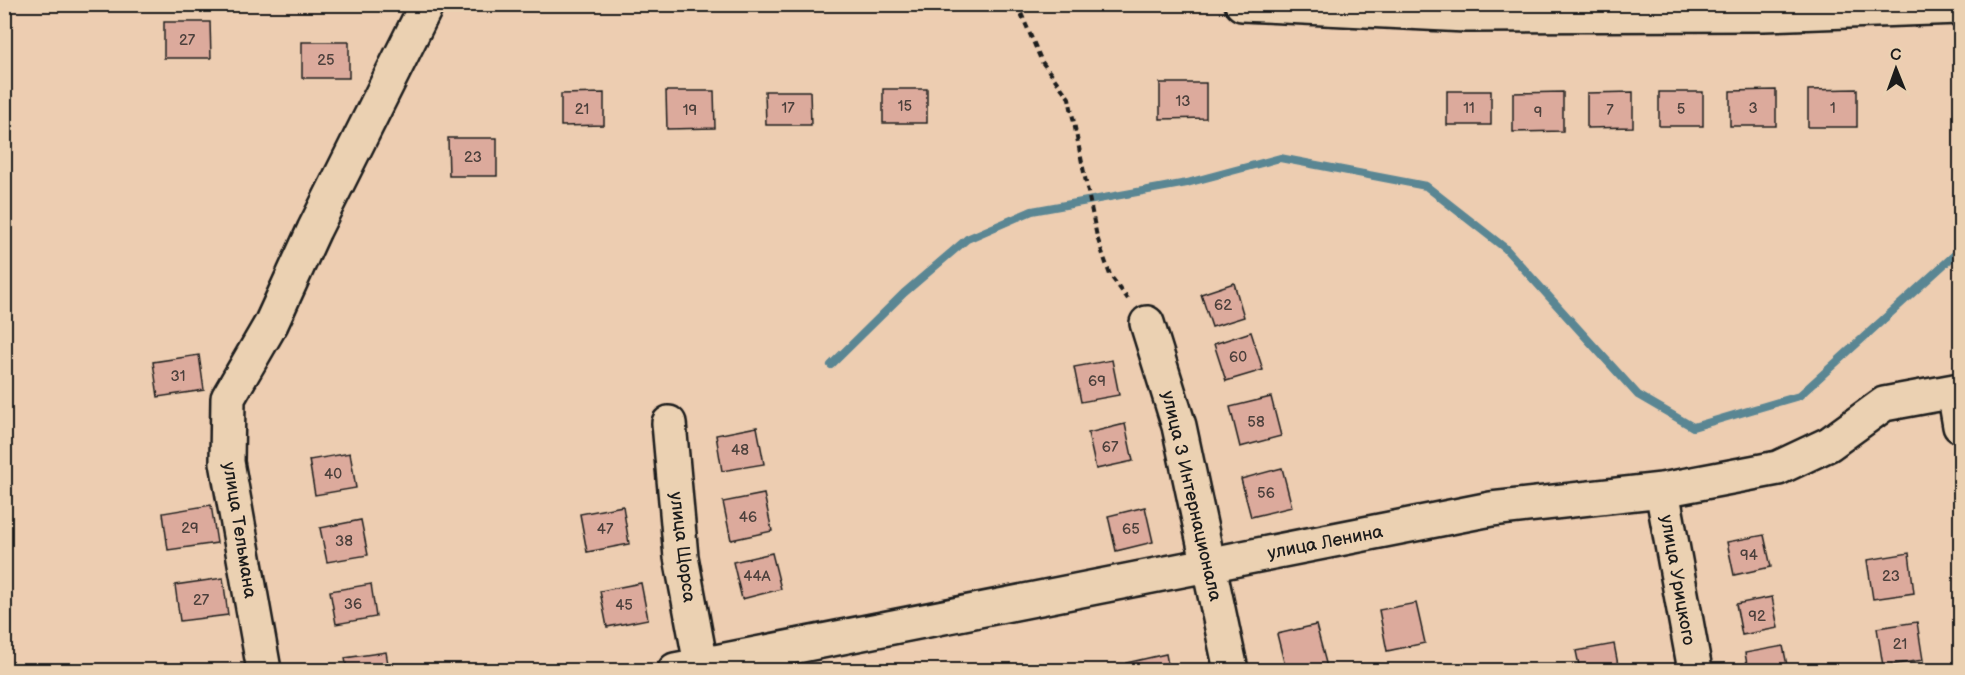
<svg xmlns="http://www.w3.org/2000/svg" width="1965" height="675" font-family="'Balsamiq Sans',sans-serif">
<rect width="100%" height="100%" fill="#edcdb1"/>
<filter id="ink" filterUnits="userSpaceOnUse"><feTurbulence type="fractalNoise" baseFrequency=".0167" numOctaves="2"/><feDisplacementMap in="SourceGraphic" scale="12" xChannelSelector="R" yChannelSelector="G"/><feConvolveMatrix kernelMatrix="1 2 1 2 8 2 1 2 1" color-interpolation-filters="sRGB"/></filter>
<g filter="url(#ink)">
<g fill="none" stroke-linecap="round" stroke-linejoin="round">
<path stroke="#5a8693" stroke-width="8" d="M831 365 904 293 967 239 1032 211 1187 183 1280 158 1426 186 1505 248 1638 395 1693 427 1799 396 1960 250"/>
</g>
<path fill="#dcaa9c" stroke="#1c1c1c" stroke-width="1.5" d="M164 22H210L211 58H164Z
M302 42H349V78H302Z
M1160 83H1206V118L1160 119Z
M883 89H927V123H883Z
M1857 89V127H1808V90Z
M1776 90V126H1730V91Z
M666 91H714L715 128 667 129Z
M765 91H810L811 125H766Z
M1447 91H1491V125H1447Z
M1563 92V131L1513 132V93Z
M1633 92V127L1587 128V93Z
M1659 92H1703V126H1659Z
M604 93V125L561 126V94Z
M448 138H497V176H449Z
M1234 283 1244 317 1212 327 1201 294Z
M1251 332 1263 370 1226 381 1214 344Z
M199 355 204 390 158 397 153 362Z
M1112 360 1119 395 1081 402 1074 367Z
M1271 397 1281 436 1240 447 1230 407Z
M1125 424 1133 461 1096 469 1088 433Z
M757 427 764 464 722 471 716 435Z
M350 453 356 488 315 495 309 460Z
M1282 468 1292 507 1251 517 1241 479Z
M764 494 772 531 731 540 723 502Z
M211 505 217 543 168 550 163 513Z
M623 506 629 544 587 552 580 514Z
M1145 507 1153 542 1116 551 1108 516Z
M361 520 368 555 327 562 320 528Z
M1764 535 1771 567 1734 575 1727 542Z
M772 553 781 589 742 599 733 562Z
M1909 553 1914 593 1873 599 1867 560Z
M223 578 228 615 180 621 175 585Z
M641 583 648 619 607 627 600 591Z
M371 584 376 617 336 624 330 591Z
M1772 597 1778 628 1742 635 1736 604Z
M1416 603 1425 643 1387 651 1379 610Z
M1917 622 1923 660 1883 666 1877 628Z
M1316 625 1327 667 1313 670H1286L1277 634Z
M1614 644 1619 670H1580L1576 651Z
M1783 646 1788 670H1748L1745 653Z
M386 652 389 670H347L345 658Z
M1166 654 1169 670H1128L1126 663Z"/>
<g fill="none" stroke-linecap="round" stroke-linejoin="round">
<g stroke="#1c1c1c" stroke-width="38">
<path id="minor" d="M1242 4 1466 15 1763 14 1960 7
M1147 323 1179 426 1231 670
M1954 391 1960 426
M669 423 681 557 702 670
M1662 490 1695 670
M264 670 227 462 228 398 271 324 314 230 427 4
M675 670 1491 509 1662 490 1778 468 1829 444 1884 404 1960 390"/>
</g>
<path stroke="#1c1c1c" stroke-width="4" stroke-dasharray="6 4.5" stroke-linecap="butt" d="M1017 4 1042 62 1069 98 1097 237 1110 275 1128 299"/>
<use href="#minor" stroke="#ebd1b2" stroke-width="33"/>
</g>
</g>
<g text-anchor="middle" stroke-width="6" stroke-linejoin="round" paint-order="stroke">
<g font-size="15" fill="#4c403c">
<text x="187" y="45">27</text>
<text x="326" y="65">25</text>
<text x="1183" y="106">13</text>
<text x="905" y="111">15</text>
<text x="788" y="113">17</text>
<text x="1469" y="113">11</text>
<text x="1753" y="113">3</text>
<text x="1833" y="113">1</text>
<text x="582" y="114">21</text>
<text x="1681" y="114">5</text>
<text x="690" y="115">19</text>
<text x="1610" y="115">7</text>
<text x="1538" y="117">9</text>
<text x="473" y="162">23</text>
<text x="1223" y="310">62</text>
<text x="1238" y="362">60</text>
<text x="178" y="381">31</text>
<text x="1097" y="386">69</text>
<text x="1256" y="427">58</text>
<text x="1110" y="452">67</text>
<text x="740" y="455">48</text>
<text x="333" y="479">40</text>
<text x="1266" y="498">56</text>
<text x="748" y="522">46</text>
<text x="190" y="533">29</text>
<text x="605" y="534">47</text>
<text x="1131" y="534">65</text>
<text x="344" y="546">38</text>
<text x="1749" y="560">94</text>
<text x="757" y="581">44А</text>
<text x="1891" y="581">23</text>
<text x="201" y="605">27</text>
<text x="353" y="609">36</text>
<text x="624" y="610">45</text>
<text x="1757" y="621">92</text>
<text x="1900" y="649">21</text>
</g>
<g font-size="18" fill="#1c1c1c" stroke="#ebd1b2">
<text transform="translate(1192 496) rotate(77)" y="6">улица 3 Интернационала</text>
<text transform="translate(240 530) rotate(81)" y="6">улица Тельмана</text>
<text transform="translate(1325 542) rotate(-11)" y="6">улица Ленина</text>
<text transform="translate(683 547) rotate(83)" y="6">улица Щорса</text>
<text transform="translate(1678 580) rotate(80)" y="6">улица Урицкого</text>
</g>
</g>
<rect width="1965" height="675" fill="none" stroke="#ebd1b2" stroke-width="24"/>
<rect x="12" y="12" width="1941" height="651" fill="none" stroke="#1c1c1c" stroke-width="2" filter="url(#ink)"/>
<g transform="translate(1896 69) rotate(359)" stroke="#ebd1b2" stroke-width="4.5" paint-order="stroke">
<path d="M0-4.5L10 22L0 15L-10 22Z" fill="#1c1c1c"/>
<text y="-9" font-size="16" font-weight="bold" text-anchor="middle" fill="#1c1c1c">С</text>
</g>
</svg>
